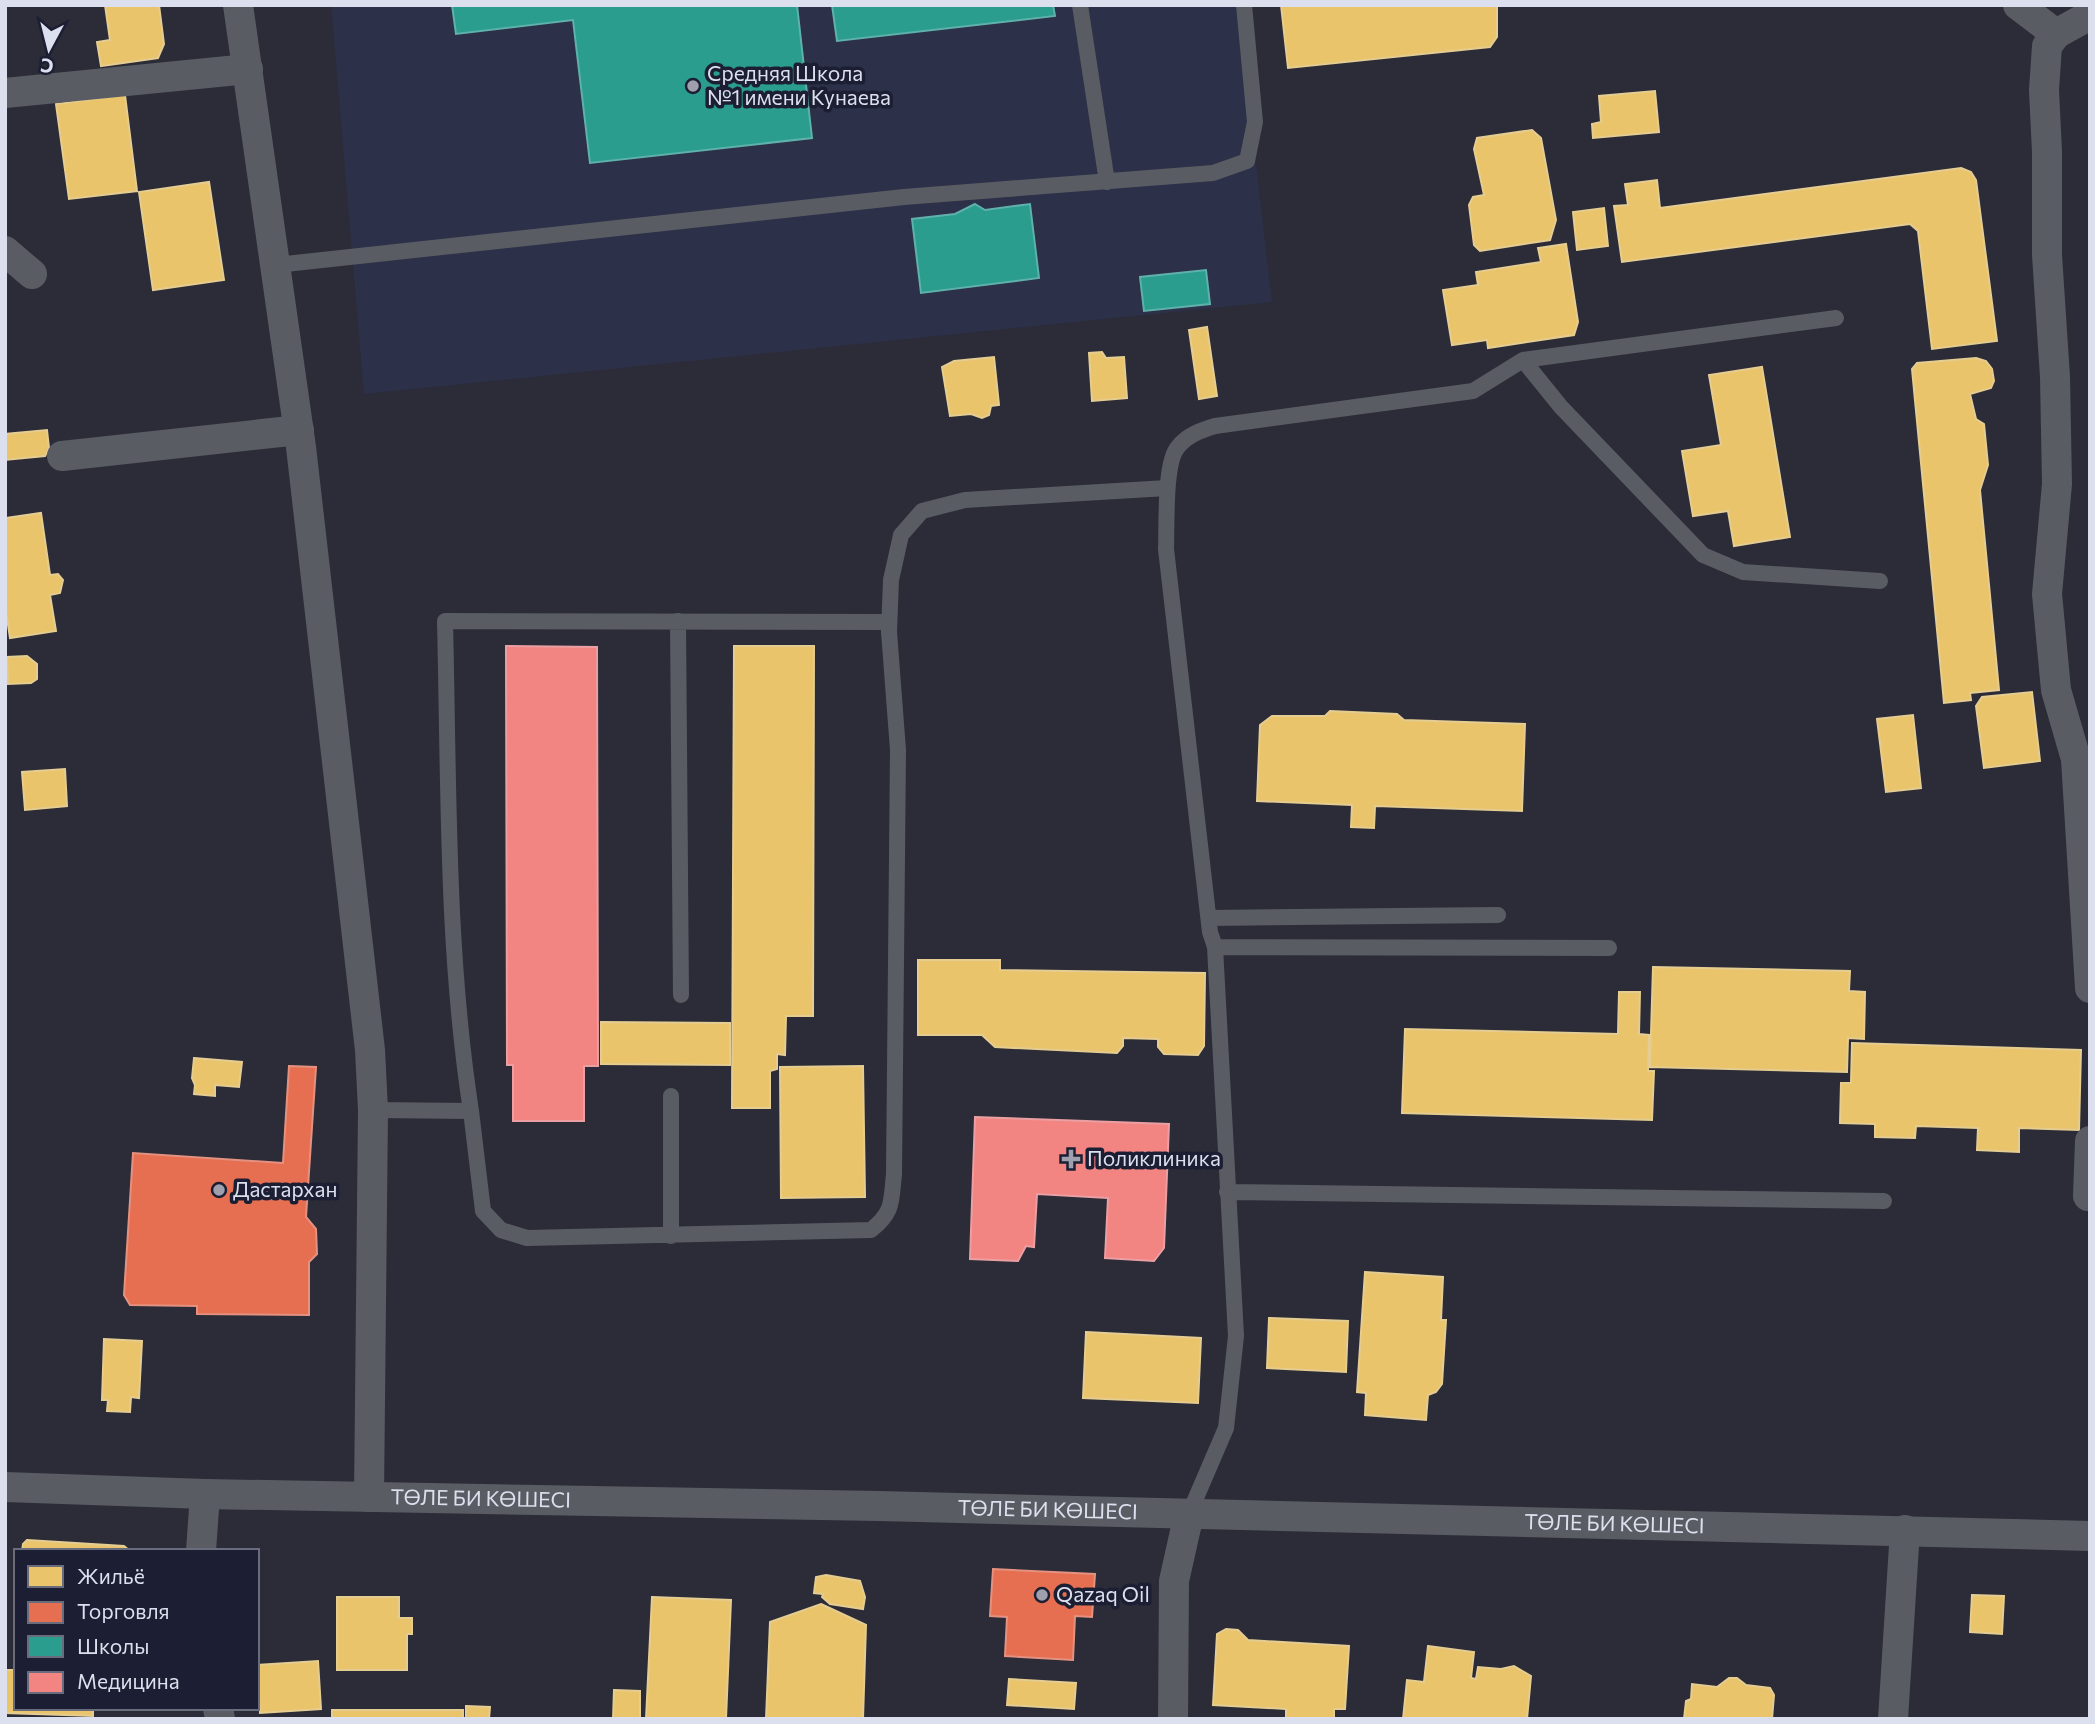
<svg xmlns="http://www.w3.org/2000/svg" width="2095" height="1724" font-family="Commissioner,sans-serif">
<rect width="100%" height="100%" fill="#2b2c37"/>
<path fill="#2c3048" d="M331 5H1238L1272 302 364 394Z"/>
<path fill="#e9c46a" stroke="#e5cc91" stroke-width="2" d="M105 5H159L164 44 158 58 101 66 97 42 110 40Z
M1281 5H1497V37L1490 47 1288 68Z
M1655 91 1659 132 1593 138 1592 124 1601 122 1599 96Z
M125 95 137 191 69 199 56 104Z
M1532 130 1541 138 1556 220 1550 240 1480 251 1474 245 1469 205 1473 197 1484 195 1474 149 1477 138Z
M1961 168 1971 172 1976 180 1997 341 1932 349 1918 231 1910 224 1622 262 1614 206 1628 205 1625 184 1657 180 1660 208Z
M209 182 224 280 153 290 139 192Z
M1604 208 1608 246 1577 250 1573 212Z
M1566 244 1578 322 1574 335 1488 348 1487 340 1452 345 1443 290 1478 285 1476 272 1541 262 1538 248Z
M1207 327 1217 396 1199 399 1189 330Z
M1102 352 1106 358 1124 357 1127 398 1092 401 1089 353Z
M994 357 999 405 991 406 989 415 982 418 971 414 950 416 942 367 954 361Z
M1976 358 1986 361 1992 369 1994 381 1991 388 1970 394 1976 419 1984 424 1988 465 1980 490 1999 690 1970 693 1971 700 1944 703 1912 369 1917 363Z
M1762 367 1790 537 1734 546 1728 511 1693 516 1682 451 1721 445 1709 375Z
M47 430 49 448 45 456 5 460V434Z
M41 513 50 575 58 574 63 580 60 593 50 595 56 631 10 638 5 605V518Z
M734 646H814L813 1016H786L785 1055 777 1054V1069L770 1071V1108H732Z
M27 656 37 664V679L31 683 8 684 7 657Z
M2032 692 2040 761 1984 768 1976 706 1982 697Z
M1330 711 1397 714 1404 720 1525 724 1522 811 1375 806 1374 828 1351 827 1352 805 1257 801 1260 725 1272 716H1325Z
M1913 715 1921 788 1886 792 1877 719Z
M65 769 67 806 25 810 22 772Z
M918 960H1000V970L1205 973 1204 1046 1198 1055 1164 1054 1158 1047V1039L1123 1038V1046L1117 1053 995 1047 982 1035H918Z
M1653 967 1850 971 1849 991 1865 992 1864 1039 1848 1038 1847 1072 1650 1067Z
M1619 992H1640L1639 1034 1649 1035 1648 1071H1654L1652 1120 1402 1113 1405 1029 1618 1034Z
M601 1022 730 1023V1065L601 1064Z
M1852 1043 2081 1050 2079 1130 2019 1128V1152L1977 1150 1978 1128 1916 1126 1915 1138 1875 1137V1124L1840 1123 1841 1083H1851Z
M194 1058 242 1062 239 1087 215 1085V1096L194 1094 195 1085 192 1078Z
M863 1066 865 1197 781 1198 780 1067Z
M1365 1272 1443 1277 1441 1320H1446L1442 1384 1436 1392 1428 1395 1426 1420 1365 1415 1366 1393 1357 1392Z
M1269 1318 1348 1321 1346 1372 1267 1368Z
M1086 1332 1201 1338 1198 1403 1083 1398Z
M104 1339 142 1341 139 1398 131 1397 130 1412 107 1411 108 1400H102Z
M27 1540 124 1546 130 1551H22L23 1544Z
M826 1575 860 1581 865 1597 863 1609 830 1604 822 1597 823 1594 814 1593 816 1577Z
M1972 1595 2004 1596 2002 1634 1970 1632Z
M337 1597H399V1618H412V1634H407V1670H337Z
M652 1597 731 1600 726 1719H646Z
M821 1604 866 1625 863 1719H766L770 1622Z
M1226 1629 1238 1630 1248 1640 1349 1646 1345 1709H1334V1719H1286V1709L1213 1705 1217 1634Z
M1428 1646 1474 1652 1471 1678 1476 1679 1478 1667 1501 1669 1514 1666 1531 1676 1527 1719H1403L1407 1680 1424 1682Z
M318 1661 321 1709 260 1713 257 1665Z
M5 1670H16V1708H93V1716L5 1713Z
M1729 1678H1737L1746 1685 1770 1688 1774 1695 1772 1719H1684L1686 1701 1691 1699 1692 1684 1717 1687Z
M1009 1679 1076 1683 1074 1709 1007 1705Z
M614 1690 640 1691V1719H613Z
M466 1706 490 1707 489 1719H466Z
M332 1710H463V1719H332Z"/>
<path fill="#e76f51" stroke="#e49180" stroke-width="2" d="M289 1066 316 1067 306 1217 316 1229 317 1254 309 1262V1315L197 1314V1306L130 1305 124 1295 133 1153 283 1163Z
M993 1569 1095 1574 1092 1617 1075 1616 1073 1660 1005 1656 1007 1617 990 1616Z"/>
<path fill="#2a9d8f" stroke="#5fb1ab" stroke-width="2" d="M452 5H797L812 138 590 163 573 20 456 34Z
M832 5H1053L1055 16 837 41Z
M975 204 985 210 1030 204 1039 278 921 293 912 219 955 214Z
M1206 270 1210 304 1144 311 1140 277Z"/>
<path fill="#f28482" stroke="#eb9fa2" stroke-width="2" d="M506 646 597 647 598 1066H584V1121H513V1065H507Z
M975 1117 1169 1124 1164 1248 1154 1261 1105 1258 1108 1198 1037 1194 1034 1247 1026 1246 1018 1261 970 1259Z"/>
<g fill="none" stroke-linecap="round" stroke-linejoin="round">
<path stroke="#5a5c63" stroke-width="16" d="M1080 5 1107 182
M276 265 904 197 1213 173 1247 161 1255 122 1244 5
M1523 360 1561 407 1703 555 1743 572 1880 581
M678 621 681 995
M1209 918 1498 915
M1215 947 1609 948
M671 1096V1236
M373 1110 471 1111 483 1211 501 1230 527 1238 871 1230C894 1212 891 1201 894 1174L898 750 889 632 891 580 901 535 922 511 965 500 1167 488
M471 1111C446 949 449 785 445 621L889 622
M1227 1192 1884 1201
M1189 1514 1226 1428 1236 1336 1215 947 1210 932 1166 549C1167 527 1164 462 1178 447 1187 435 1202 430 1215 426L1473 391 1523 360 1836 318"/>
<g stroke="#5a5c63" stroke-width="30">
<path d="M238 5 301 447 370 1050 373 1110 369 1497"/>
<path d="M2018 5 2056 34"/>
<path d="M2090 15 2056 34 2047 46 2044 90 2047 152V255L2055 377 2057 484 2047 594 2056 690 2076 759 2090 988"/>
<path d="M5 93 248 69"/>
<path d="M5 251 32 274"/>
<path d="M62 456 299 430"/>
<path d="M2088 1196 2090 1141"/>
<path id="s1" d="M5 1487 205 1494 879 1506 2090 1536"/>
<path d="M201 1551 205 1494"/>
<path d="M218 1708 220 1719"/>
<path d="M1173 1719 1174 1581 1189 1514"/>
<path d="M1893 1719 1905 1530"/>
</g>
</g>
<g fill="#9ea0ad" stroke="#1c1f33" stroke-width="2.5">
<circle cx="693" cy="86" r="7"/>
<path d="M1067.5 1148.5h7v7h7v7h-7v7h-7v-7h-7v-7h7z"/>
<circle cx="219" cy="1190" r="7"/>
<circle cx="1042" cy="1595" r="7"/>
</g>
<g text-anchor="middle" stroke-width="7" stroke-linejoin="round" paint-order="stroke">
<g font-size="21" fill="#dcdfed" stroke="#1c1f33" text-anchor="start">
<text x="707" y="81">Средняя Школа<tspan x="707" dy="24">№1 имени Кунаева</tspan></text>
<text x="1087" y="1166">Поликлиника</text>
<text x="233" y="1197">Дастархан</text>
<text x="1056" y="1602">Qazaq Oil</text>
</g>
<g font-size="21" fill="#dcdfed" stroke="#1c1f33">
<text dy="7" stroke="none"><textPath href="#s1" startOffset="476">ТӨЛЕ БИ КӨШЕСІ</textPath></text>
<text dy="7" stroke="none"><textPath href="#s1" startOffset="1043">ТӨЛЕ БИ КӨШЕСІ</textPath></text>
<text dy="7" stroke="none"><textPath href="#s1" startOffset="1610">ТӨЛЕ БИ КӨШЕСІ</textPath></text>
</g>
</g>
<rect width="2095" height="1724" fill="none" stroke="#dcdfed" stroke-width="14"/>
<rect x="14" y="1549" width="245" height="161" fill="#1c1f33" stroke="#696c7d" stroke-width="2"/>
<rect x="28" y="1566" width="35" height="21" fill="#e9c46a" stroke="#696c7d" stroke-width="2"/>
<text x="77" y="1584" font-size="21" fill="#dcdfed">Жильё</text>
<rect x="28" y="1602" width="35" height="21" fill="#e76f51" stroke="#696c7d" stroke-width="2"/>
<text x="77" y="1619" font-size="21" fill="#dcdfed">Торговля</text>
<rect x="28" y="1636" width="35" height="21" fill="#2a9d8f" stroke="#696c7d" stroke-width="2"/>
<text x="77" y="1654" font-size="21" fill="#dcdfed">Школы</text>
<rect x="28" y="1672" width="35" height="21" fill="#f28482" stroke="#696c7d" stroke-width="2"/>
<text x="77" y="1689" font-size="21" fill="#dcdfed">Медицина</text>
<g transform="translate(49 49) rotate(187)" stroke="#1c1f33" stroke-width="5" paint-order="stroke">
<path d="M0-5L12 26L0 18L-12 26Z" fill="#dcdfed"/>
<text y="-10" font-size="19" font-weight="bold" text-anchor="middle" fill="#dcdfed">С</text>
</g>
</svg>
